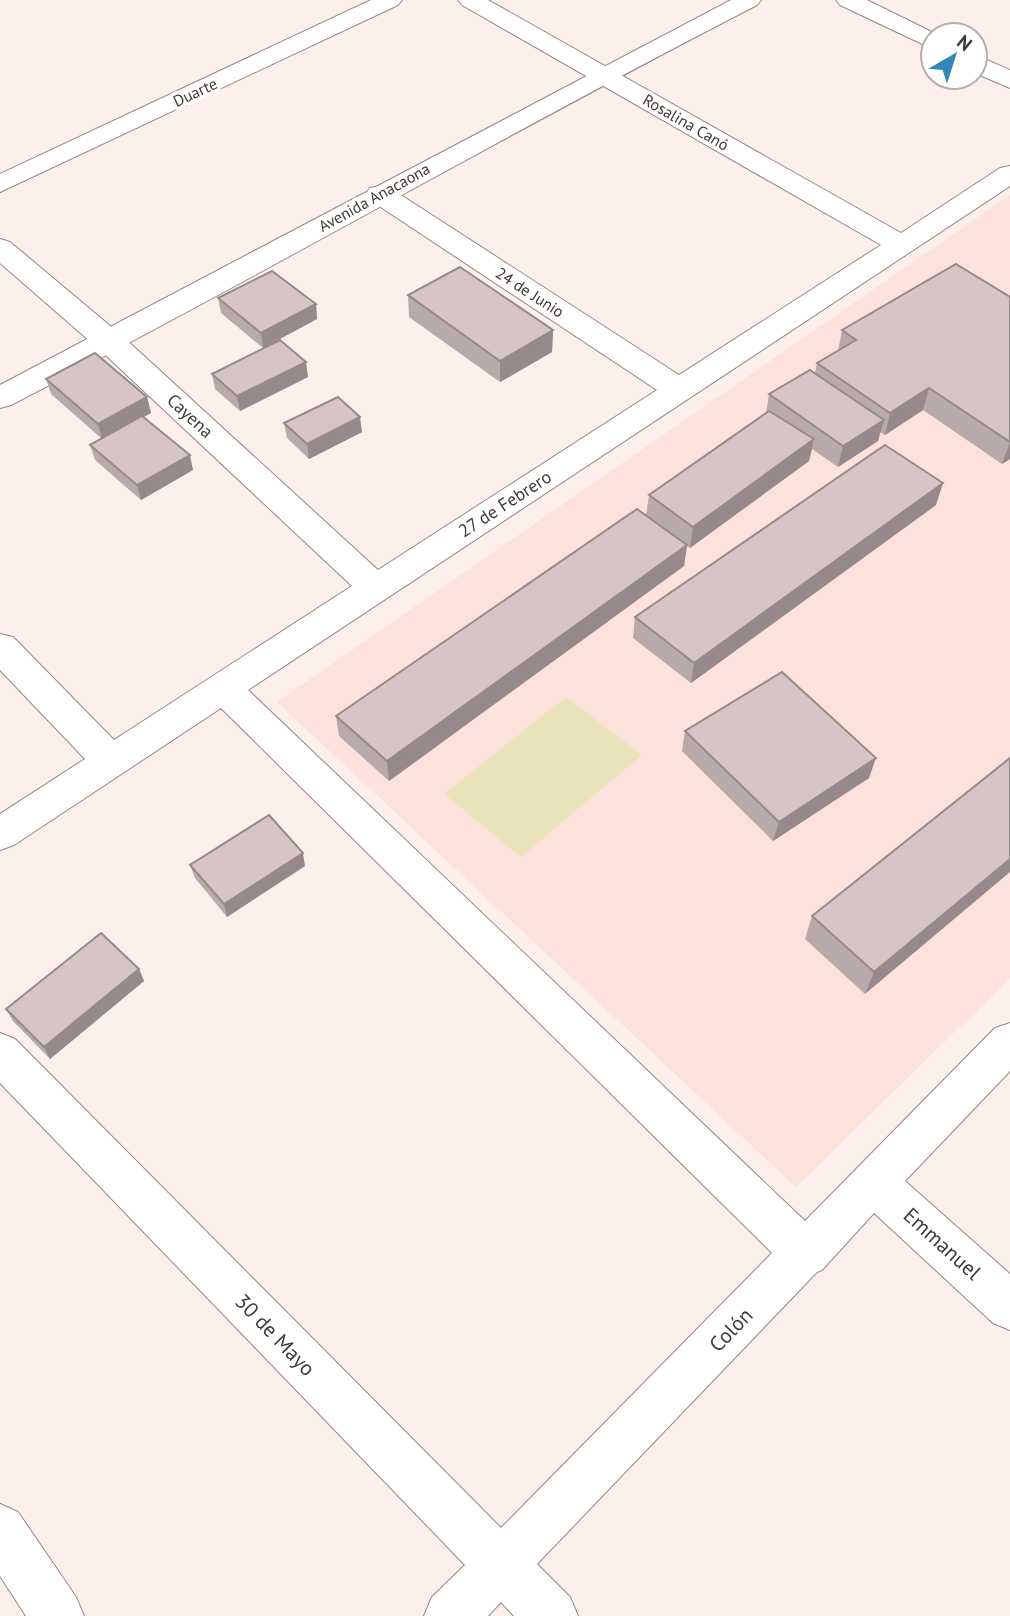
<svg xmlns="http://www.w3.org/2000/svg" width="1010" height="1616" font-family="'PT Sans',sans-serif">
<rect width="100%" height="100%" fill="#fdefeb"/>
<path fill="#fce2db" d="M1010 195V978L796 1187 277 702Z"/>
<path fill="#e9e4b9" d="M566 697 642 755 521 857 444 794Z"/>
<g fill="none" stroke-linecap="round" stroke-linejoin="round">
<g stroke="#968782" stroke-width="2">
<path id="street" d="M371 0H402L398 5 0 192V174Z
M458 0H488L901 233 1000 168 1010 166V186L248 690 805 1221 995 1028 1010 1023V1071L905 1181 1010 1274V1330L993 1323 874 1213 822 1270 817 1272 537 1564 570 1597 578 1616H514L501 1602 488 1616H424L432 1597 465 1565 0 1083V1033L15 1039 501 1528 772 1253 221 708 14 845 0 850V814L85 759 0 670V634L13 637 114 740 352 586 99 349 0 263V239L10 242 121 335 378 570 657 390 370 200 366 194 370 188 380 186 390 188 679 375 881 245 462 5Z
M836 0H867L938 35H933V49L840 5Z
M975 55 1010 70V88L975 73Z
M0 1504 18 1512 76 1597 84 1616H26L0 1576Z"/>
</g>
<g stroke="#968782" stroke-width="2">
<path id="secondary" d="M731 0H761L757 5C506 134 262 275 11 405L0 408V385Z"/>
</g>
<use href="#street" fill="#fff" fill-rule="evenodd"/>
<use href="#secondary" fill="#fff" fill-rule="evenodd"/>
</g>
<path fill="#b8a9ab" d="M408 295 553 330 552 352 500 382 409 317Z
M1010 297V459L1002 464 923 410 885 435 880 432 878 441 838 467 812 449 809 461 690 548 687 546 684 566 389 781 339 736 336 716 646 515 649 495 766 414 769 394 815 373 817 363 838 351 842 330Z
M218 298 316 304 317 319 263 348 221 313Z
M212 374 308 377 240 411 215 389Z
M46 379 147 397 151 413 144 417 193 470 141 500 95 460 90 445 101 438 51 394Z
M284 423 362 432 309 459 287 438Z
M936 505 691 683 633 638 635 617Z
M685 731 869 778 773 841 682 751Z
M1010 758 865 994 805 939 812 916Z
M190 865 305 866 227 917 195 878Z
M139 969 144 981 50 1059 13 1021 6 1009Z"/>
<path fill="#96898b" d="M316 304 317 319 263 348 261 333Z
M553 330 552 352 500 382V361Z
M306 362 308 377 240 411 237 396Z
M929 388 923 410 885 435 890 413Z
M147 397 151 413 102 439 98 424Z
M360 417 362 432 309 459 307 444Z
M884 420 878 441 838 467 843 446Z
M814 439 809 461 690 548 693 527Z
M1010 442V459L1002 464Z
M190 455 193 470 141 500 137 485Z
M943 483 936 505 691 683 694 663Z
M687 545 684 566 389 781 387 761Z
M876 758 869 778 773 841 779 822Z
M303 853 305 866 227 917 224 904Z
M1010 859V872L865 994 874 972Z
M139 969 144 981 50 1059 44 1047Z"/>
<path fill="#d6c4c7" stroke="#96898b" stroke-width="2" d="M956 264 1010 297V442L929 388 890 413 817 363 856 340 842 330Z
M460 267 553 330 500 361 408 295Z
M272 271 316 304 261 333 218 298Z
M280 340 306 362 237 396 212 374Z
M95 353 147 397 98 424 46 379Z
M810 370 884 420 843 446 769 394Z
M338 397 360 417 307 444 284 423Z
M769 411 814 439 693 527 649 495Z
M142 416 190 455 137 485 90 445Z
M885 445 943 483 694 663 635 617Z
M637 509 687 545 387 761 336 716Z
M782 672 876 758 779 822 685 731Z
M1010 758V859L874 972 812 916Z
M269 815 303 853 224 904 190 865Z
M101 933 139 969 44 1047 6 1009Z"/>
<g text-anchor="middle" stroke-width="7" stroke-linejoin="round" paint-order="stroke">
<g font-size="16" fill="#403a38" stroke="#fff">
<text transform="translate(195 92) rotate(-25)" y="6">Duarte</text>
<text transform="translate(686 122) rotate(30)" y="6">Rosalina Canó</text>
<text transform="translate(374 197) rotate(-29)" y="6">Avenida Anacaona</text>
<text transform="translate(530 292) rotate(33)" y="6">24 de Junio</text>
</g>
<g font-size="18" fill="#403a38" stroke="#fff">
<text transform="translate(190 416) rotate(43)" y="6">Cayena</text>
<text transform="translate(505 504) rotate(-33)" y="6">27 de Febrero</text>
</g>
<g font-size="21" fill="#403a38" stroke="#fff">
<text transform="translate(942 1244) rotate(42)" y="7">Emmanuel</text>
<text transform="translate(731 1330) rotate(-46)" y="7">Colón</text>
<text transform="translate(275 1335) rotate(46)" y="7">30 de Mayo</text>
</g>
</g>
<g transform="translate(954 56) rotate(39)"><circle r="33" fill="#ffffff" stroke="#b3b0af" stroke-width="2"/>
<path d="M0-5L12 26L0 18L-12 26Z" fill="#3087b6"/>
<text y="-10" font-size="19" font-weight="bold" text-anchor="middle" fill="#403a38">N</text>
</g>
</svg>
